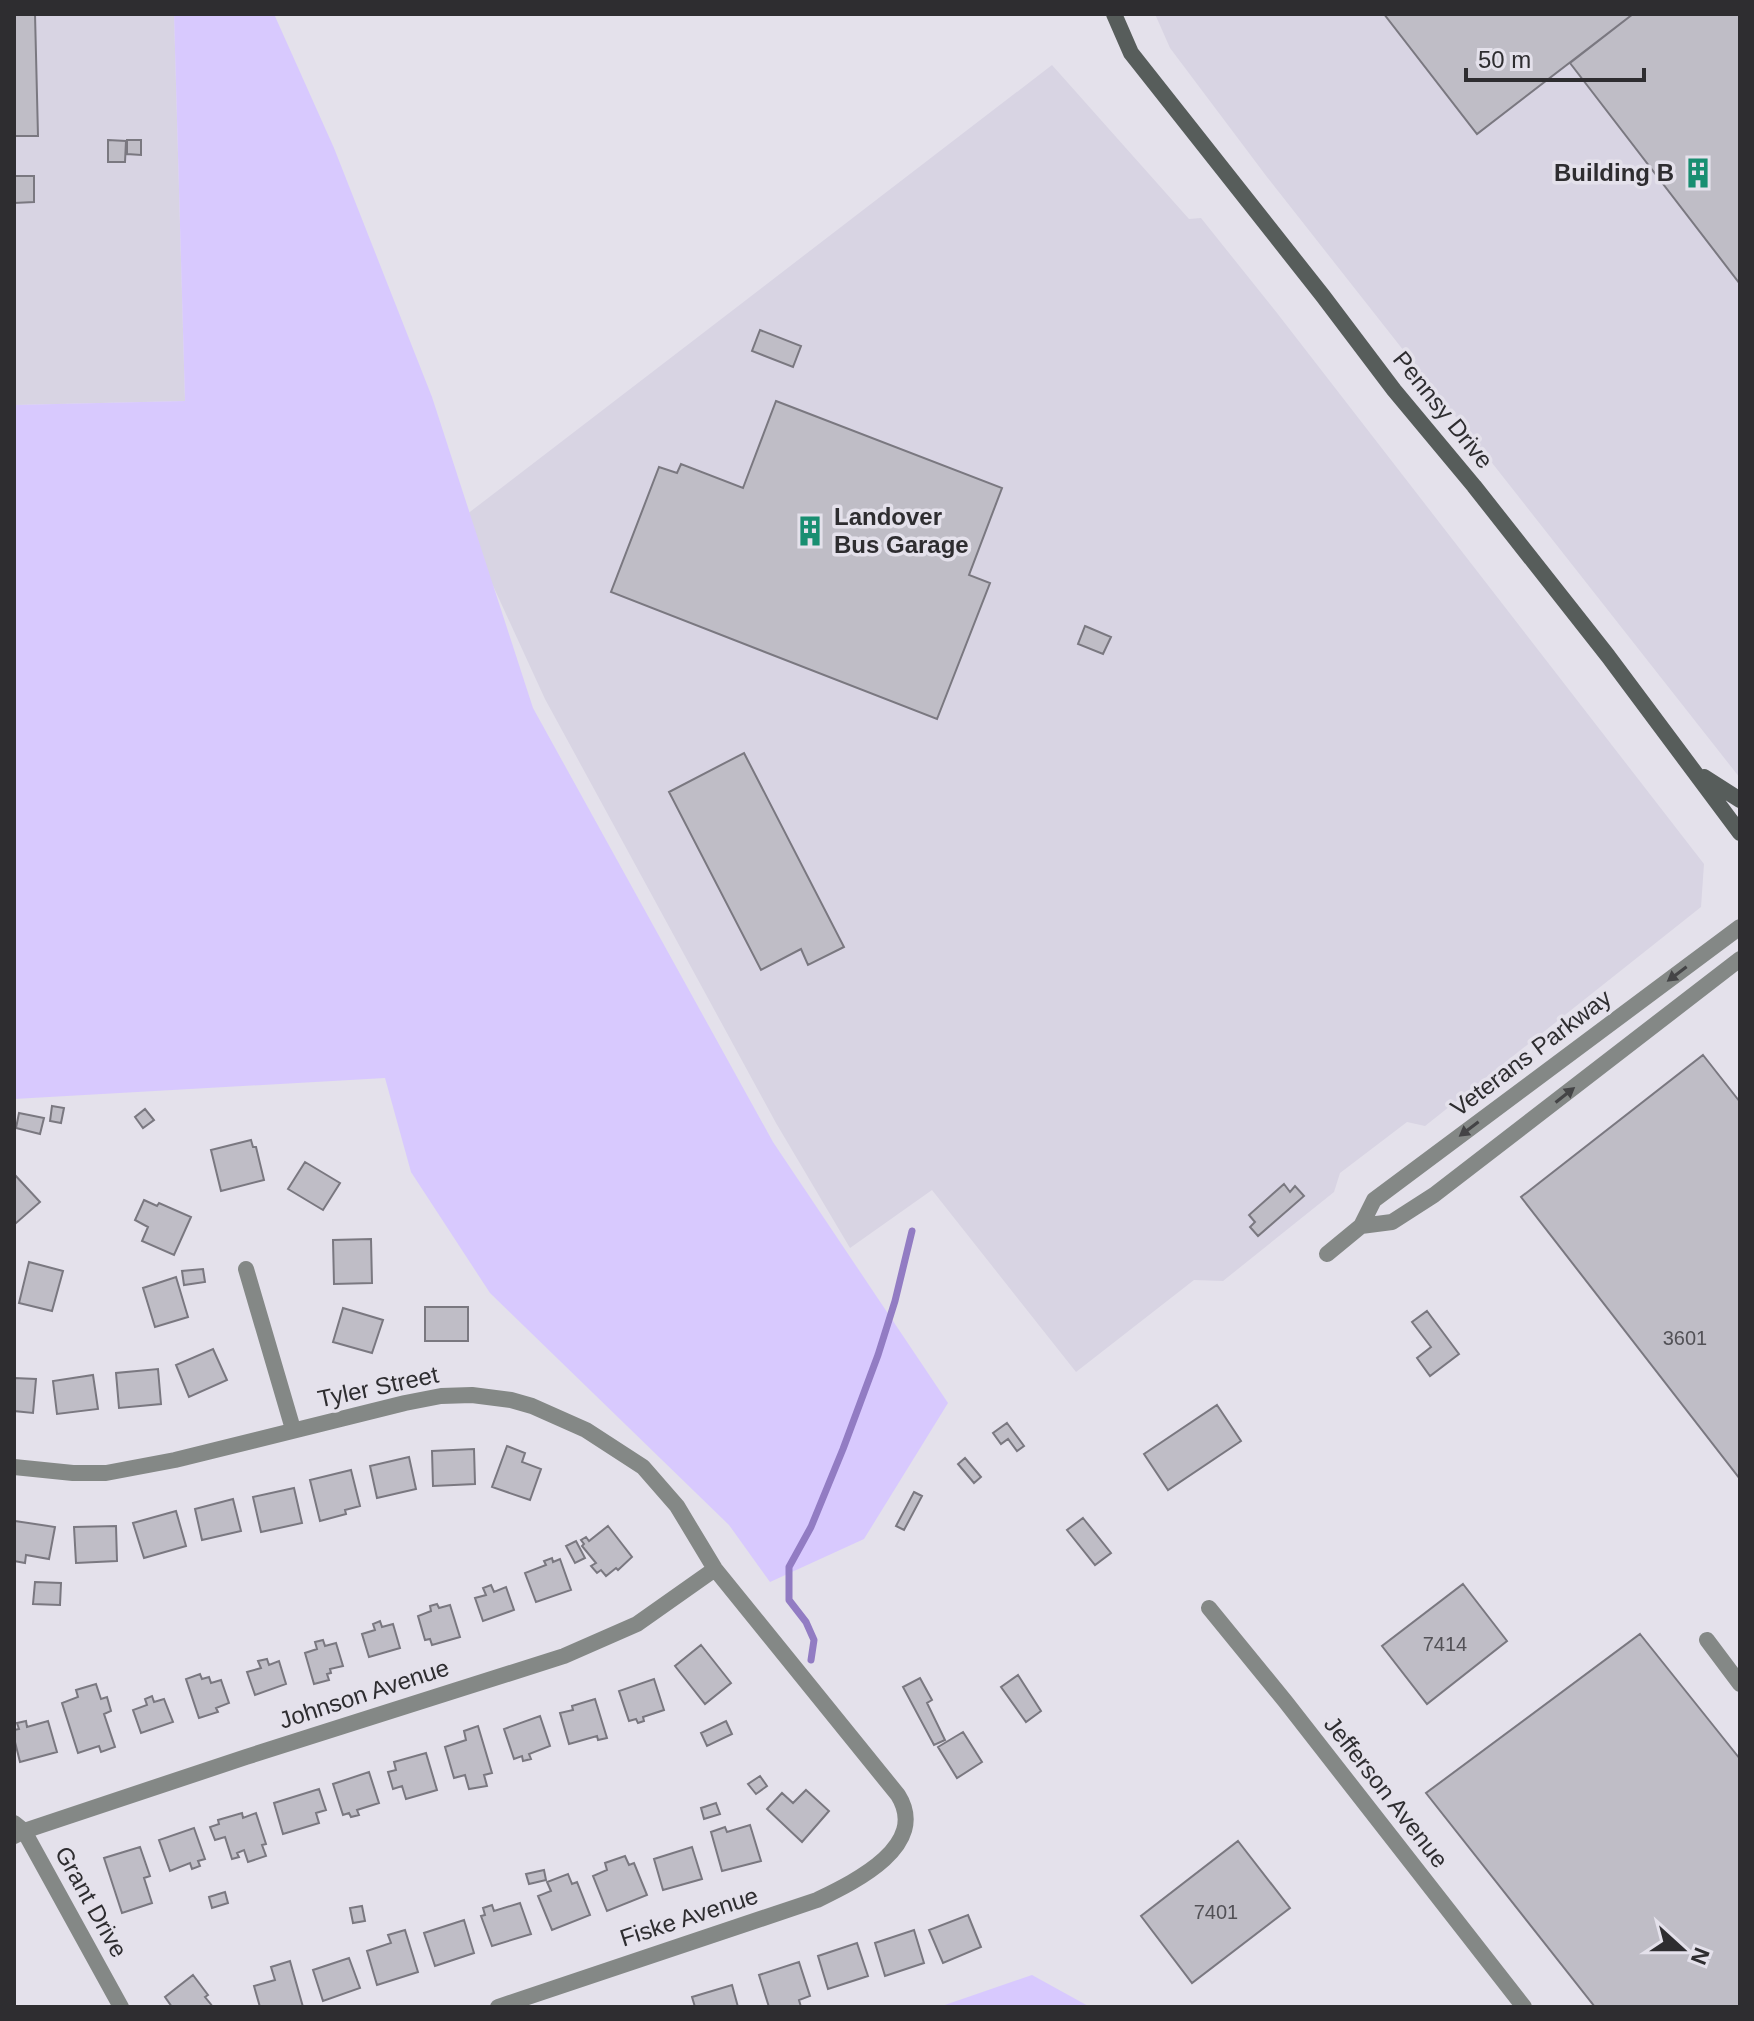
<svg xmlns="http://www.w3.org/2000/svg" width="1754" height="2021" font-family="Helvetica,sans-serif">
<rect width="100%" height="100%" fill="#e4e1eb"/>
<path fill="#d8d4e3" d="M14 14H174L185 401 14 405Z
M1155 14H1740V778L1267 177 1170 48Z
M1052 65 1189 219 1201 218 1277 313 1704 864 1701 907 1425 1126 1407 1122 1340 1173 1334 1192 1223 1281 1194 1280 1076 1372 932 1190 850 1248 776 1123 545 699 462 518Z"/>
<path fill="#d8c9fe" d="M174 14H274L334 148 432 397 533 708 773 1142 948 1403 864 1539 770 1582 729 1525 490 1293 411 1172 385 1078 14 1099V405L185 401Z
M1032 1975 1090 2007H939Z"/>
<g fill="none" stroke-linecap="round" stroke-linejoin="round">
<path stroke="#927cc3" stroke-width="7" d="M811 1660 814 1640 806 1622 789 1600V1567L811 1527 843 1449 878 1355 895 1301 912 1231"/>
</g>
<path fill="#bfbdc6" stroke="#7a7880" stroke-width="2" d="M14 14H35L38 136H14Z
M1384 14H1633L1477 134Z
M1633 14H1740V284L1570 63Z
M108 140 126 141 125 162H108Z
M127 140H141V155L127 154Z
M14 176H34V202L14 203Z
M760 330 801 346 793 367 752 351Z
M776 401 1002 488 969 575 990 583 937 719 611 592 659 467 677 473 681 464 743 488Z
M1085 626 1111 637 1103 654 1078 644Z
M744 753 844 947 808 965 801 949 761 970 669 792Z
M1703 1055 1740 1102V1479L1521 1197Z
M52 1106 64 1108 61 1123 50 1121Z
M145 1109 154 1120 143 1128 135 1117Z
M19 1113 44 1118 40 1134 16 1128Z
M251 1140 253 1147H256L264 1180 221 1191 211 1150Z
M305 1162 340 1183 323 1210 288 1189Z
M14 1174 40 1202 15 1224 14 1223Z
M1284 1184 1290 1192 1295 1186 1304 1196 1258 1236 1250 1227 1255 1222 1249 1215Z
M144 1200 157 1206 159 1203 191 1217 174 1255 142 1241 148 1227 135 1220Z
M371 1239 372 1283 334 1284 333 1240Z
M29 1262 63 1271 52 1311 19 1303Z
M203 1269 205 1282 184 1285 182 1271Z
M176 1277 188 1317 155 1327 143 1288Z
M425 1307H468V1341H425Z
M343 1308 383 1320 372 1353 333 1342Z
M1427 1311 1459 1354 1430 1376 1417 1358 1431 1347 1412 1322Z
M213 1349 227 1380 189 1397 176 1365Z
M158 1369 161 1404 119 1408 116 1373Z
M93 1375 98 1409 57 1414 53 1381Z
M14 1378 36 1379 33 1413 14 1411Z
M1217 1405 1241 1441 1168 1490 1144 1454Z
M1007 1423 1024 1446 1017 1451 1008 1439 1001 1444 993 1433Z
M507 1446 525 1453 522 1462 541 1469 530 1500 492 1487Z
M474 1449 475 1484 433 1486 432 1451Z
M409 1457 416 1489 377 1498 370 1466Z
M965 1458 981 1477 974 1483 958 1464Z
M351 1470 360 1506 345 1510 346 1514 320 1521 310 1480Z
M294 1488 302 1523 261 1532 253 1497Z
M914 1492 922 1496 904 1530 896 1526Z
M233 1499 241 1531 202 1540 195 1509Z
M176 1511 186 1546 144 1558 133 1523Z
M1083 1518 1111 1553 1095 1565 1067 1530Z
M15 1521 55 1527 49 1559 26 1555 25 1563 14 1561Z
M116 1526 117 1561 76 1563 74 1527Z
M608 1526 632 1557 618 1570 616 1568 606 1576 601 1570 597 1573 591 1566 596 1563 582 1546 584 1544 581 1540 586 1537 589 1541Z
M576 1541 585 1558 575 1563 566 1546Z
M552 1558 553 1562 560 1559 571 1590 536 1602 525 1573 546 1565 544 1561Z
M35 1582 61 1583 60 1605 33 1604Z
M1463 1584 1507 1641 1427 1704 1382 1646Z
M491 1585 494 1592 506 1587 514 1610 483 1621 475 1598 486 1595 483 1588Z
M437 1604 439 1608 450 1605 460 1637 432 1645 430 1639 425 1640 418 1616 431 1611 430 1606Z
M380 1621 382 1627 393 1624 400 1648 369 1657 362 1634 375 1630 373 1624Z
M1640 1634 1740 1759V2007H1595L1426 1793Z
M323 1640 325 1646 336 1643 343 1666 330 1669 331 1673 327 1674 329 1680 314 1684 305 1653 317 1649 315 1642Z
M701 1645 731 1683 705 1704 675 1666Z
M267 1659 269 1665 279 1661 286 1684 255 1695 247 1672 261 1668 258 1661Z
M200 1674 202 1679 209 1677 211 1683 221 1680 229 1703 216 1708 218 1712 199 1718 186 1679Z
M1018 1675 1041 1711 1026 1722 1001 1687Z
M920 1678 932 1700 927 1703 945 1740 934 1745 903 1687Z
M654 1679 664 1710 643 1717 644 1721 638 1723 636 1719 629 1721 619 1691Z
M96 1684 101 1699 107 1697 111 1711 104 1714 115 1747 101 1752 99 1746 78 1753 62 1703 78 1697 76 1690Z
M152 1696 154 1702 164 1699 173 1722 141 1733 133 1710 147 1705 145 1699Z
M595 1699 607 1738 598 1740 597 1736 569 1744 560 1713 573 1710 572 1706Z
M540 1716 550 1746 529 1754 531 1759 523 1761 522 1756 514 1759 504 1729Z
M26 1721 27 1727 48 1721 57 1752 20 1762 14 1738V1730L19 1729 17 1723Z
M726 1721 732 1734 707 1746 701 1733Z
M478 1726 492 1773 484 1775 487 1786 469 1789 465 1775 454 1778 445 1747 466 1740 464 1731Z
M963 1732 982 1762 957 1778 938 1747Z
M426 1753 437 1790 406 1799 402 1786 393 1789 388 1772 396 1770 394 1762Z
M369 1772 379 1803 357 1810 359 1815 351 1817 349 1813 343 1815 333 1784Z
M760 1776 767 1786 756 1794 748 1784Z
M319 1789 326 1810 316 1813 319 1823 283 1834 274 1803Z
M806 1790 829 1811 802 1842 767 1809 782 1793 793 1803Z
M716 1803 720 1814 704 1819 701 1808Z
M242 1813 243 1818 256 1813 266 1844 262 1845 266 1856 248 1862 244 1850 237 1853 239 1857 232 1859 225 1837 215 1840 210 1827 219 1824 218 1820Z
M750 1825 761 1861 722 1871 711 1832 725 1827 727 1832Z
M194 1828 205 1859 198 1861 200 1866 192 1869 190 1863 170 1871 159 1840Z
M1238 1841 1290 1908 1192 1983 1141 1916Z
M140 1847 150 1876 144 1878 152 1903 122 1913 104 1858Z
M692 1847 702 1879 663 1890 654 1859Z
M625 1856 629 1865 634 1863 647 1895 607 1911 593 1876 607 1870 605 1863Z
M544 1870 546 1880 529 1884 526 1874Z
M568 1874 572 1884 577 1882 590 1915 552 1930 538 1896 551 1891 547 1882Z
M225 1892 228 1903 212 1908 209 1897Z
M520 1903 531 1934 492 1946 481 1916 485 1915 483 1908 492 1905 494 1911Z
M362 1906 365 1921 353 1923 350 1908Z
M968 1915 981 1947 943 1963 929 1930Z
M464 1920 474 1953 435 1966 424 1933Z
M405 1930 418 1972 377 1985 367 1951 391 1943 388 1935Z
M914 1930 924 1963 885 1976 875 1943Z
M857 1943 868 1976 828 1989 818 1956Z
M349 1958 360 1988 323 2001 313 1970Z
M290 1961 303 2007H260L254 1986 275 1980 271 1967Z
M799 1962 810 1996 799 2000 801 2007H769L759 1975Z
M193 1975 208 1995 205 1997 213 2007H172L165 1997Z
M732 1985 738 2007H695L692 1997Z"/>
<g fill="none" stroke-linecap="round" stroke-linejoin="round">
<path stroke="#848886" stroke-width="16" d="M1361 1226 1392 1222 1434 1195 1740 959
M1327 1254 1361 1226 1374 1200 1740 927
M246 1269 293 1429
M14 1467 73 1473H106L175 1460 405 1403 441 1396 472 1395 511 1400 532 1406 586 1430 643 1467 677 1506 715 1569 898 1795C930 1846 854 1882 817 1900L498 2007
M1209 1608 1285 1701 1524 2007
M1707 1640 1740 1684
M14 1823 24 1831 121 2007
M14 1836 24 1831 246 1757 564 1656 637 1624 715 1569"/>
<path stroke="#575d5b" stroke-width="16" d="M1114 14 1131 53 1323 296 1394 390 1474 486 1608 656 1740 833
M1704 777 1740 800"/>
</g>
<defs><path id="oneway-solid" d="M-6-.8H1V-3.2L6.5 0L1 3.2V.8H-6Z" transform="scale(2)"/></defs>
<g fill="#444446">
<use href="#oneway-solid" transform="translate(1677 974) rotate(143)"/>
<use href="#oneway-solid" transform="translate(1565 1095) rotate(-38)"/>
<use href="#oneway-solid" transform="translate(1469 1129) rotate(143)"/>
</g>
<defs>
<g id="building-bare" transform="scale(2.4)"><path d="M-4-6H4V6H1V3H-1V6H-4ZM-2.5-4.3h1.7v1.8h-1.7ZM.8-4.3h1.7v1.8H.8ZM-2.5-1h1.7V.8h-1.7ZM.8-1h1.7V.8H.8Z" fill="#188e71" stroke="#e4e1eb" stroke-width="2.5" paint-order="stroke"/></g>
</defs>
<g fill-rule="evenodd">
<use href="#building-bare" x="1698" y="173"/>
<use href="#building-bare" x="810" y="531"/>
</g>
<g text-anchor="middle" stroke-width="7" stroke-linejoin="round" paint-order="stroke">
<g font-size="20" fill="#525156">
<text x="1685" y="1345">3601</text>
<text x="1445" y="1651">7414</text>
<text x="1216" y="1919">7401</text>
</g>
<g font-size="24" font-weight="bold" fill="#2e2d30" stroke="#e4e1eb" text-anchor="end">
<text x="1674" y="181">Building B</text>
<text x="834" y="525" text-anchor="start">Landover<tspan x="834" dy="28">Bus Garage</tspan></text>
</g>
<g font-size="24" fill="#2e2d30" stroke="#e4e1eb">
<text transform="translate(1443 410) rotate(51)" y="8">Pennsy Drive</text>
<text transform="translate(1531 1053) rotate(-37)" y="8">Veterans Parkway</text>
<text transform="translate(378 1387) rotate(-12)" y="8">Tyler Street</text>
<text transform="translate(364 1694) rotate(-18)" y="8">Johnson Avenue</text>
<text transform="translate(1386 1792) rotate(52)" y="8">Jefferson Avenue</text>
<text transform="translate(91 1902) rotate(61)" y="8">Grant Drive</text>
<text transform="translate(689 1917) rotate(-18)" y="8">Fiske Avenue</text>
</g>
</g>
<rect width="1754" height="2021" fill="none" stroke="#2e2d30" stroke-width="32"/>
<g transform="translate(1682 1949) rotate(111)" stroke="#e4e1eb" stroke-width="6" paint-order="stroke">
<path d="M0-6L14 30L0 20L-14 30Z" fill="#2e2d30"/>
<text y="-12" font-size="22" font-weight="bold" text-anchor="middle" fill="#2e2d30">N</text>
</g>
<path d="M1466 68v12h178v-12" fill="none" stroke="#2e2d30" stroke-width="4"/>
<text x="1478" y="68" font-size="24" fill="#2e2d30" stroke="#e4e1eb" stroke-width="6" paint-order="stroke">50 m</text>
</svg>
